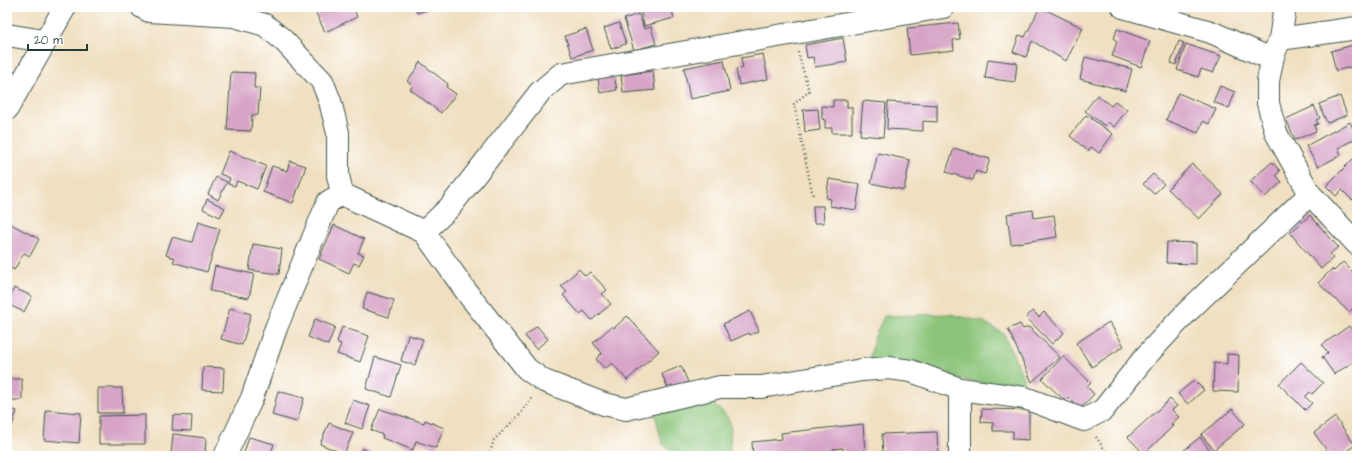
<svg xmlns="http://www.w3.org/2000/svg" width="1364" height="463" font-family="'Architects Daughter',sans-serif">
<rect width="100%" height="100%" fill="#fff"/>
<filter id="ink" filterUnits="userSpaceOnUse"><feTurbulence type="fractalNoise" baseFrequency=".025" numOctaves="2"/><feDisplacementMap in="SourceGraphic" scale="8" xChannelSelector="R" yChannelSelector="G"/><feConvolveMatrix kernelMatrix="1 2 1 2 8 2 1 2 1" color-interpolation-filters="sRGB"/></filter>
<filter id="wash" filterUnits="userSpaceOnUse"><feTurbulence type="fractalNoise" baseFrequency=".012" numOctaves="4" result="noise"/><feDisplacementMap in="SourceGraphic" scale="16" xChannelSelector="R" yChannelSelector="G"/><feGaussianBlur stdDeviation="0.9" result="paint"/><feColorMatrix in="noise" values="0 0 0 0 0 0 0 0 0 0 0 0 0 0 0 0 0 1.4 0 .05"/><feComposite in="paint" operator="in"/></filter>
<g filter="url(#wash)">
<rect width="100%" height="100%" fill="#f0dfc0"/>
<path fill="#8cc57a" stroke="#568157" d="M950 314 984 322 1004 334 1024 379 1020 391 869 362 874 338 884 316Z
M703 398C735 419 732 418 729 456H678L662 443 654 410Z"/>
<g id="blocks">
<path fill="#d7a4c7" d="M313 7H358L354 9 357 17 325 32Z
M415 7H426L427 10 417 13Z
M630 7H671L674 18 644 26 641 11 632 13Z
M1040 7 1083 28 1066 61 1032 41 1026 57 1013 52 1019 35 1025 37Z
M639 14 644 29 651 27 656 44 634 50 624 19Z
M619 23 626 44 611 49 604 28Z
M958 23 960 39 953 40 954 50 910 55 907 28Z
M586 29 593 50 572 57 565 36Z
M1117 29 1150 41 1141 67 1112 56 1117 41 1114 39Z
M843 38 847 62 815 67 813 57 807 58 805 45Z
M1179 41 1184 43 1176 65 1171 63Z
M1186 44 1221 56 1213 73 1201 69 1198 77 1177 70Z
M1357 44V65L1336 71 1331 51Z
M763 54 768 79 739 85 736 69 743 68 741 58Z
M1085 57 1132 69 1126 91 1080 79Z
M988 59 1017 63 1015 82 985 78Z
M724 60 730 91 690 99 684 68Z
M420 62 448 84 446 87 456 94 441 113 410 89 413 86 407 81 418 67 417 66Z
M653 71 655 90 623 93 621 75Z
M231 72 255 73 254 88H260L258 115H252L251 131 227 130Z
M614 75 617 90 600 93 598 78Z
M1220 86 1235 92 1229 108 1213 102Z
M1178 93 1216 109 1209 124 1203 121 1198 133 1166 120Z
M1097 95 1111 106 1115 101 1127 110 1114 127 1108 122 1105 126 1085 111Z
M1340 96 1347 115 1327 123 1319 104Z
M833 100H847V107H852V133H832V128H825V120L822 119V106L833 107Z
M863 101 886 103 883 137 860 135Z
M888 102 937 105V122L923 121V131L887 129Z
M1314 106 1320 118 1316 120 1318 124 1314 125 1316 131 1295 140 1286 119Z
M818 109 820 130 805 132 803 110Z
M1086 115 1113 134 1099 153 1091 147 1088 151 1070 136Z
M1350 122 1357 138 1338 148 1341 155 1318 167 1306 146Z
M954 148 990 159 985 174 976 171 973 180 946 172Z
M229 151 266 166 257 189 237 181 235 186 228 184 230 178 220 174Z
M878 153 910 160 904 190 871 183Z
M1356 156 1357 196 1352 200 1342 190 1336 196 1326 186Z
M290 161 306 166 293 203 263 192 272 166 287 171Z
M1272 162 1280 171 1276 175 1282 182 1265 197 1250 181Z
M1192 164 1223 194 1199 219 1168 189Z
M1153 174 1164 184 1154 194 1143 184Z
M216 177 227 182 218 200 208 194Z
M829 179 860 184 856 210 830 206 831 199 826 198Z
M207 199 225 208 220 217 203 209Z
M813 206H823L824 223H814Z
M1033 210 1034 218 1054 215 1057 237 1011 244 1007 214Z
M1310 215 1338 247 1330 254 1333 258 1321 269 1290 233Z
M7 222 39 239 30 256 24 253 14 270 7 266Z
M198 222 220 229 207 272 173 262 175 258 166 255 172 237 192 242Z
M334 225 364 239 358 253 364 255 359 265 354 263 349 273 319 259Z
M1167 242 1196 243V264L1166 263Z
M253 244 282 249 279 274 249 270Z
M1343 262 1357 276V289L1353 293 1357 297V314L1352 309 1349 312 1318 283 1332 269 1334 271Z
M215 266 254 274 249 298 210 291Z
M579 269 585 276 590 272 607 290 602 294 611 304 592 320 584 311 580 314 563 295 567 292 561 286Z
M14 288 32 296 24 312 7 304Z
M367 292 394 300 389 317 362 309Z
M230 308 251 314 242 345 221 339Z
M750 311 759 331 750 335 749 333 731 341 723 324Z
M1033 311 1039 317 1044 312 1064 333 1052 344 1026 317Z
M627 316 659 351 627 380 612 363 605 369 596 359 602 353 593 343 612 326 614 328Z
M315 319 335 327 328 345 308 337Z
M1109 322 1124 346 1092 367 1076 343Z
M1020 324 1023 329 1029 327 1060 357 1032 382 1008 329Z
M537 326 548 339 536 349 525 336Z
M1349 326 1357 337V360L1334 374 1322 357 1328 353 1322 345Z
M342 327 369 336 360 362 337 354 341 344 337 342Z
M408 335 423 339 415 365 401 361Z
M1227 354 1239 355 1238 392 1213 391 1214 363 1227 364Z
M1063 356 1091 383 1087 387 1094 394 1080 409 1068 397 1064 400 1042 379Z
M375 357 401 365 391 397 366 389Z
M1301 362 1323 383 1312 394 1310 392 1305 397 1312 403 1305 410 1279 384Z
M681 366 688 382 669 391 662 374Z
M203 367 224 368 223 391 202 390Z
M7 379H22V400H7Z
M1194 380 1204 390 1188 404 1178 394Z
M98 388H122L123 413H98Z
M278 391 304 398 297 422 272 415Z
M1170 399 1177 406 1172 410 1179 417 1171 424 1173 426 1144 454 1128 437Z
M353 400 370 406 362 429 345 423Z
M7 408 17 411 7 440Z
M380 409 424 423 425 420 444 428 436 448 416 441 413 450 382 438 383 435 371 430Z
M982 409 1029 410V440L1013 439V431H993V423L981 422Z
M1232 409 1245 424 1214 450 1201 435Z
M46 410 81 413 79 443 44 440Z
M145 415V444H99V416Z
M173 415 192 416 191 431 172 430Z
M1335 417 1355 445 1340 456H1331L1314 433Z
M329 423 353 433 344 454 320 444Z
M863 424 865 452 843 454V448L833 449 834 453 809 456H784V454L775 456H753L752 442 782 439 781 433Z
M937 432 938 456H883L882 434Z
M173 434 206 438 205 456H171Z
M249 437 274 444 270 456H243Z
M1200 437 1211 452 1206 456H1186L1182 452Z
M362 448 379 456H359Z"/>
</g>
</g>
<g filter="url(#ink)">
<use href="#blocks" fill-opacity="0" stroke="#3e5549" stroke-width="1"/>
<g fill="none" stroke-linecap="round" stroke-linejoin="round">
<g stroke="#3e5549" stroke-width="24">
<path id="minor" d="M142 7 149 11 234 16 265 25 283 40 322 81 330 101 338 133V175L342 194
M1123 7 1211 32 1262 55 1273 56
M1285 7 1280 39 1273 56 1268 81V103L1276 133 1310 194 1357 244
M7 35 44 41
M1280 39 1357 28
M7 109 65 7
M424 232 468 294 527 369 544 381 604 404 626 409 720 387H761L862 370 889 368 911 371 960 389 1025 398 1084 420 1103 410 1145 357 1186 313 1310 194
M225 456 252 398 276 328 328 202 342 194 424 232 450 207 540 92 561 74 943 7
M960 456V389"/>
</g>
<path stroke="#3e5549" stroke-width="2.5" stroke-dasharray="1 3" stroke-linecap="butt" d="M798 52 809 91 794 104 813 196
M1096 437 1109 456
M489 456 494 440 520 414 532 398"/>
<use href="#minor" stroke="#fff" stroke-width="22"/>
</g>
</g>
<rect width="1364" height="463" fill="none" stroke="#fff" stroke-width="24"/>
<path d="M28 44v6h59v-6" fill="none" stroke="#1f3d34" stroke-width="2"/>
<text x="34" y="44" font-size="12" fill="#1f3d34" stroke="#ffffff" stroke-width="3" paint-order="stroke">20 m</text>
</svg>
